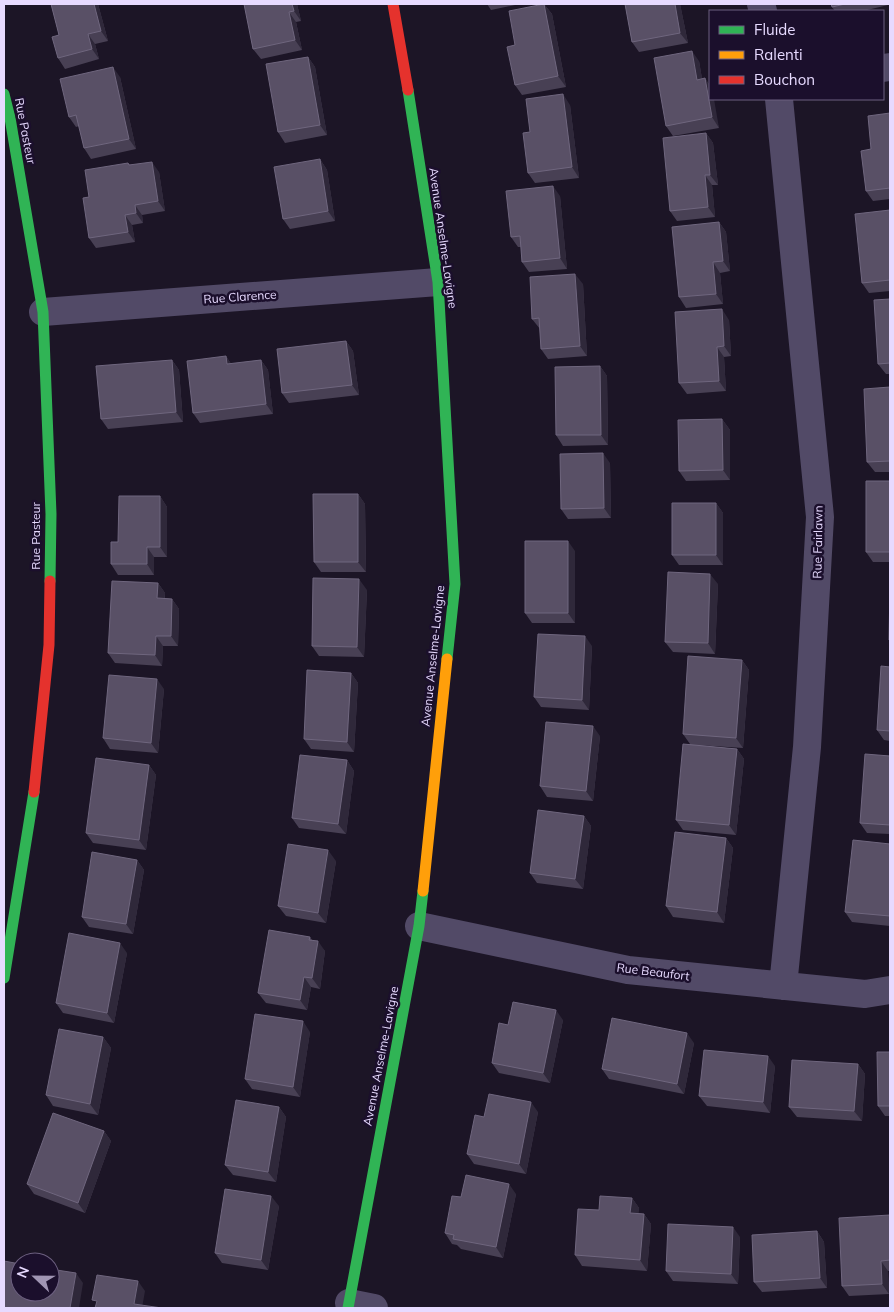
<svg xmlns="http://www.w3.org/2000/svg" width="894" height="1312" font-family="Mulish,sans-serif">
<rect width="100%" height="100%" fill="#1c1526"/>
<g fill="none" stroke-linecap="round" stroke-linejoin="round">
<path stroke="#524a67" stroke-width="28" d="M761 4 763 11
M883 68 890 67
M779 99 820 517 807 747 783 986
M43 312 438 282
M419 926 628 970 865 994 890 990
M349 1303 374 1308"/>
<path stroke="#30b455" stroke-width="11" d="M408 90 438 282 455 584 447 659
M4 94 10 118 43 312 51 514 50 581
M4 978 34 792
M348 1308 419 926 423 891"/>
<path stroke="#ff9f0a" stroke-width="11" d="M423 891 447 659"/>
<path stroke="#e5322d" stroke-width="11" d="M393 4 408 90
M34 792 49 645 50 581"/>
</g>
<path fill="#484054" d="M51 4H98L108 41 95 44 99 59 65 69 58 58 59 35Z
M244 4H297L301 21 296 22 302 50 261 59 253 49Z
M487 4H520L491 10Z
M544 4 552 14 566 87 522 95 515 85V45Z
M625 4H680L688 43 639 52 632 42Z
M831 4H887L888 5 863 11H835L832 7Z
M308 57 315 67 327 135 285 143 278 132Z
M699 61 702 79 705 78 710 86V99L719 128 673 136 666 126Z
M120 77 136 149 91 159 84 148 79 126 76 127 69 117Z
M570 105 579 178 535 183 528 173 530 132Z
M890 113V199L873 201 866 191 871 149Z
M706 133 713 143 718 185H712L715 217 677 221 670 211Z
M320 159 327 170 335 221 290 229 283 219Z
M128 163 130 165 159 172 165 211 142 215 143 223 132 225 135 242 96 248 89 238V197Z
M560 196 567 269 529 272 522 262 521 247H518L511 237Z
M890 210V291L869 293 862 283Z
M719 222 726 232 730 271 720 273 723 304 686 308 679 297Z
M583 284 587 356 548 359 541 349 540 329 532 319Z
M890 299V374H886L878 364Z
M729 320 731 356 724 357 726 391 687 394 679 383Z
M346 341 353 351 359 395 289 403 282 393Z
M226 356 231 364 261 360 268 370 273 414 200 423 193 413Z
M172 360 179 370 183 422 108 429 101 419Z
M600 366 607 376 608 445 563 446 556 435Z
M890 387V472H875L867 462Z
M722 419 730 430V480L686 481 679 471Z
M610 463 611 518 568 519 561 509Z
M890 481V562H873L866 552Z
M358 494 365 504 366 572H321L314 562Z
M160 496 167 507V557H154V575H118L111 564 118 542Z
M716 503 723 513V565H679L672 555Z
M575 551V623H532L525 613Z
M158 583 165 593V598L172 599 179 609 178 646H163L162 666 115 663 108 653Z
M718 584 715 654 673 652 665 642Z
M367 590 364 657 319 656 312 646Z
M592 646 589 710 541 707 534 697Z
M742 660 749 670 743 748 697 745 737 749 744 759 736 835 683 830 676 820 690 744 683 734Z
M890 667V741L884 740 877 730Z
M351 673 358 683 354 752 311 749 304 739Z
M164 689 158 753 110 749 103 738Z
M600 736 593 801 547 797 540 786Z
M890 756V834L867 833 860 823Z
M347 760 354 771 346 834 299 828 292 818Z
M149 765 156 775 146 850 93 843 86 833Z
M584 816 591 826 583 889 537 883 530 873Z
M726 838 733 848 724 923 673 917 666 906Z
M890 844V926L852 922 845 912Z
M137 860 144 870 133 934 89 927 82 917Z
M336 861 326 923 286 916 278 906Z
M310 937 312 940 325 951 320 989 311 987 307 1010 266 1003 258 993Z
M127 953 114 1023 63 1013 56 1003Z
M563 1020 550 1083 499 1073 492 1063 508 1025Z
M310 1032 300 1097 252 1089 245 1079Z
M103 1037 111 1048 98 1115 53 1106 46 1095Z
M694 1043 684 1094 609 1079 602 1069Z
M890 1052V1116H885L878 1106Z
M858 1064 865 1074 862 1121 797 1117 789 1107Z
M775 1066 770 1113 707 1106 699 1096Z
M279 1107 286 1117 276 1182 233 1175 225 1165Z
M538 1112 526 1174 474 1164 467 1154 484 1117Z
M104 1131 111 1141 85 1213 34 1194 27 1184Z
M516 1194 503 1258 461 1249 457 1245 452 1244 445 1233 461 1197Z
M632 1198 639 1208 638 1213 644 1214 651 1224 647 1271 582 1266 575 1255 599 1210Z
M279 1206 268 1270 222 1263 215 1253Z
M890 1215V1271H888L889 1294 849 1296 842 1286Z
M817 1231 824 1242 827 1288 762 1292 754 1282Z
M740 1237 738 1284 673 1281 666 1271Z"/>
<path fill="#2f283a" d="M94 4H98L108 41 101 31Z
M292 4H297L301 21 294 11Z
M544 4 552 14 566 87 558 76Z
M675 4H680L688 43 680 33Z
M289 12 296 22 302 50 295 40Z
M88 34 95 44 99 59 92 49Z
M692 51 699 61 704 90 697 80Z
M308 57 315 67 327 135 320 125Z
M113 67 120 77 136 149 129 139Z
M705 78 710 86V99H714L719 128 712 117Z
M563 94 570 105 579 178 572 167Z
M706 133 713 143 718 185 710 175Z
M320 159 327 170 335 221 328 211Z
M152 162 159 172 165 211 158 201Z
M705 175 712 185 715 217 708 207Z
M553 186 560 196 567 269 560 258Z
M135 205 142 215 143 223 136 213Z
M125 215 132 225 135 242 128 232Z
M719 222 726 232 730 271 723 261Z
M713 262 720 273 723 304 716 294Z
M575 274 583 284 587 356 580 346Z
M722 309 729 320 731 356 724 346Z
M346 341 353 351 359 395 352 385Z
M717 347 724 357 726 391 719 381Z
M226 356 233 367 227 364Z
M172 360 179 370 183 422 176 412Z
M261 360 268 370 273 414 266 404Z
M600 366 607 376 608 445 601 435Z
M722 419 730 430V480L723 470Z
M603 453 610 463 611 518 604 508Z
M358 494 365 504 366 572 358 562Z
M160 496 167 507V557L160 547Z
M716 503 723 513V565L716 555Z
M568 541 575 551V623L568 613Z
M147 547 154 557V575L147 564Z
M710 574 718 584 715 654 708 643Z
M359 579 367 590 364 657 357 647Z
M158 583 165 593 164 608 157 598Z
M172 599 179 609 178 646 171 636Z
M156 636 163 646 162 666 155 655Z
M585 636 592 646 589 710 582 700Z
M742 660 749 670 743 748 736 738Z
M351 673 358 683 354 752 347 742Z
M157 679 164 689 158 753 151 743Z
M593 726 600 736 593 801 586 791Z
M737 749 744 759 736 835 729 825Z
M347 760 354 771 346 834 338 824Z
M149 765 156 775 146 850 139 840Z
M584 816 591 826 583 889 575 879Z
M726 838 733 848 724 923 717 912Z
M328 850 336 861 326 923 318 913Z
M137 860 144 870 133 934 126 924Z
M318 941 325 951 320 989 312 978Z
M120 943 127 953 114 1023 107 1013Z
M304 977 311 987 307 1010 300 1000Z
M556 1010 563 1020 550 1083 543 1073Z
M303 1021 310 1032 300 1097 293 1087Z
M687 1033 694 1043 684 1094 677 1084Z
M103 1037 111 1048 98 1115 90 1104Z
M768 1056 775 1066 770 1113 763 1102Z
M858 1064 865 1074 862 1121 854 1111Z
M531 1102 538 1112 526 1174 519 1164Z
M279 1107 286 1117 276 1182 268 1172Z
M104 1131 111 1141 85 1213 78 1203Z
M509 1184 516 1194 503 1258 496 1247Z
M271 1196 279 1206 268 1270 261 1260Z
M632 1198 639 1208 638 1223 630 1213Z
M644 1214 651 1224 647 1271 640 1260Z
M733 1227 740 1237 738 1284 731 1274Z
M817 1231 824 1242 827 1288 820 1278Z
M881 1261 888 1271 889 1294 882 1284Z
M76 1273 83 1283 79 1308H70Z
M138 1281 145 1291 142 1308 134 1304Z"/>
<path fill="#595066" stroke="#6f667e" d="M51 4H94L101 31 88 34 92 49 58 58 52 37 59 35Z
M244 4H292L294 11 289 12 295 40 253 49Z
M544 4 558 76 515 85 507 47 515 45 509 11Z
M625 4H675L680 33 632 42Z
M831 4H845L832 7Z
M692 51 697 80 705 78 712 117 666 126 654 58Z
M308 57 320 125 278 132 266 64Z
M113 67 129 139 84 148 76 115 69 117 60 79Z
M563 94 572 167 528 173 523 133 530 132 526 99Z
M890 113V188L866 191 861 151 871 149 868 116Z
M706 133 710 175H705L708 207 670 211 663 138Z
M320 159 328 211 283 219 274 167Z
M152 162 158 201 135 205 136 213 125 215 128 232 89 238 83 198 89 197 85 170 128 163 129 165Z
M553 186 560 258 522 262 520 236 511 237 506 191Z
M890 210V280L862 283 855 214Z
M719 222 723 261 713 262 716 294 679 297 672 227Z
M575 274 580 346 541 349 539 318 532 319 530 277Z
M890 299V363L878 364 874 300Z
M722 309 724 346 717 347 719 381 679 383 675 312Z
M346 341 352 385 282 393 277 349Z
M226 356 227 364 261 360 266 404 193 413 187 361Z
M172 360 176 412 101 419 96 366Z
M600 366 601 435H556L555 367Z
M890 387V461L867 462 864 389Z
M722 419 723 470 679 471 678 420Z
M603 453 604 508 561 509 560 454Z
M866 481H890V552H866Z
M313 494H358V562H314Z
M119 496H160V547H147V564H111V542H118Z
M672 503H716V555H672Z
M525 541H568V613H525Z
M668 572 710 574 708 643 665 642Z
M313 578 359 579 357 647 312 646Z
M112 581 158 583 157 598 172 599 171 636H156L155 655 108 653Z
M890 586V640H889Z
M538 634 585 636 582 700 534 697Z
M688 656 742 660 736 738 683 734Z
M881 666 890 667V731L877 730Z
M307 670 351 673 347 742 304 739Z
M109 675 157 679 151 743 103 738Z
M546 722 593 726 586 791 540 786Z
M683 744 737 749 729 825 676 820Z
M865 754 890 756V825L860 823Z
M300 755 347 760 338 824 292 818Z
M96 758 149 765 139 840 86 833Z
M538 810 584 816 575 879 530 873Z
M675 832 726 838 717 912 666 906Z
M853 840 890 844V916L845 912Z
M288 844 328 850 318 913 278 906Z
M92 852 137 860 126 924 82 917Z
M269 930 310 937 309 940 318 941 312 978 304 977 300 1000 258 993Z
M69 933 120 943 107 1013 56 1003Z
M513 1002 556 1010 543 1073 492 1063 499 1023 508 1025Z
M255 1014 303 1021 293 1087 245 1079Z
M612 1018 687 1033 677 1084 602 1069Z
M59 1029 103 1037 90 1104 46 1095Z
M704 1050 768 1056 763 1102 699 1096Z
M877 1052H890V1106H878Z
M792 1060 858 1064 854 1111 789 1107Z
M489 1094 531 1102 519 1164 467 1154 475 1115 484 1117Z
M236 1100 279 1107 268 1172 225 1165Z
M53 1113 104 1131 78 1203 27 1184Z
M466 1175 509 1184 496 1247 453 1239 454 1235 445 1233 452 1196 461 1197Z
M225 1189 271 1196 261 1260 215 1253Z
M600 1196 632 1198 630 1213 644 1214 640 1260 575 1255 578 1209 599 1210Z
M890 1215V1260L881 1261 882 1284 842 1286 839 1218Z
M668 1224 733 1227 731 1274 666 1271Z
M817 1231 820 1278 754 1282 752 1235Z
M4 1261 20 1264V1292H50V1269L76 1273 70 1308H4Z
M97 1275 138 1281 134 1304 162 1308H95L97 1301 92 1300Z"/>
<g text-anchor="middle" stroke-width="5" stroke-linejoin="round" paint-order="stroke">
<g font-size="12" fill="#e7daff" stroke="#1b0f2c">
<text transform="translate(25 131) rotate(79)" y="4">Rue Pasteur</text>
<text transform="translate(443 238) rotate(82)" y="4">Avenue Anselme-Lavigne</text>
<text transform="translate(240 297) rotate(-4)" y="4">Rue Clarence</text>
<text transform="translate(36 536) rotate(-90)" y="4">Rue Pasteur</text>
<text transform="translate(818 542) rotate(-89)" y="4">Rue Fairlawn</text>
<text transform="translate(433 656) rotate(-84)" y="4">Avenue Anselme-Lavigne</text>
<text transform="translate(653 972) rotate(7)" y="4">Rue Beaufort</text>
<text transform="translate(381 1056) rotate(-79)" y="4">Avenue Anselme-Lavigne</text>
</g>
</g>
<rect width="894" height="1312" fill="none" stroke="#e7daff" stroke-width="10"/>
<rect x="709" y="10" width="175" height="90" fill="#1b0f2c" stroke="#6d6080"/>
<rect x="719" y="26" width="25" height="8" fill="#30b455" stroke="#6d6080"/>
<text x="754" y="35" font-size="15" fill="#e7daff">Fluide</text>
<rect x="719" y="51" width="25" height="8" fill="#ff9f0a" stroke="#6d6080"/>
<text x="754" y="60" font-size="15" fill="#e7daff">Ralenti</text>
<rect x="719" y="76" width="25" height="8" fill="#e5322d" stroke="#6d6080"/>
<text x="754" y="85" font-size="15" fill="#e7daff">Bouchon</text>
<g transform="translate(35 1277) rotate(292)"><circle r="24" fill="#1b0f2c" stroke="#6d6080"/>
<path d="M0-4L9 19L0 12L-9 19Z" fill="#a095b3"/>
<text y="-8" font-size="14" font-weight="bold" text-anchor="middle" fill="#e7daff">N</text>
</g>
</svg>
